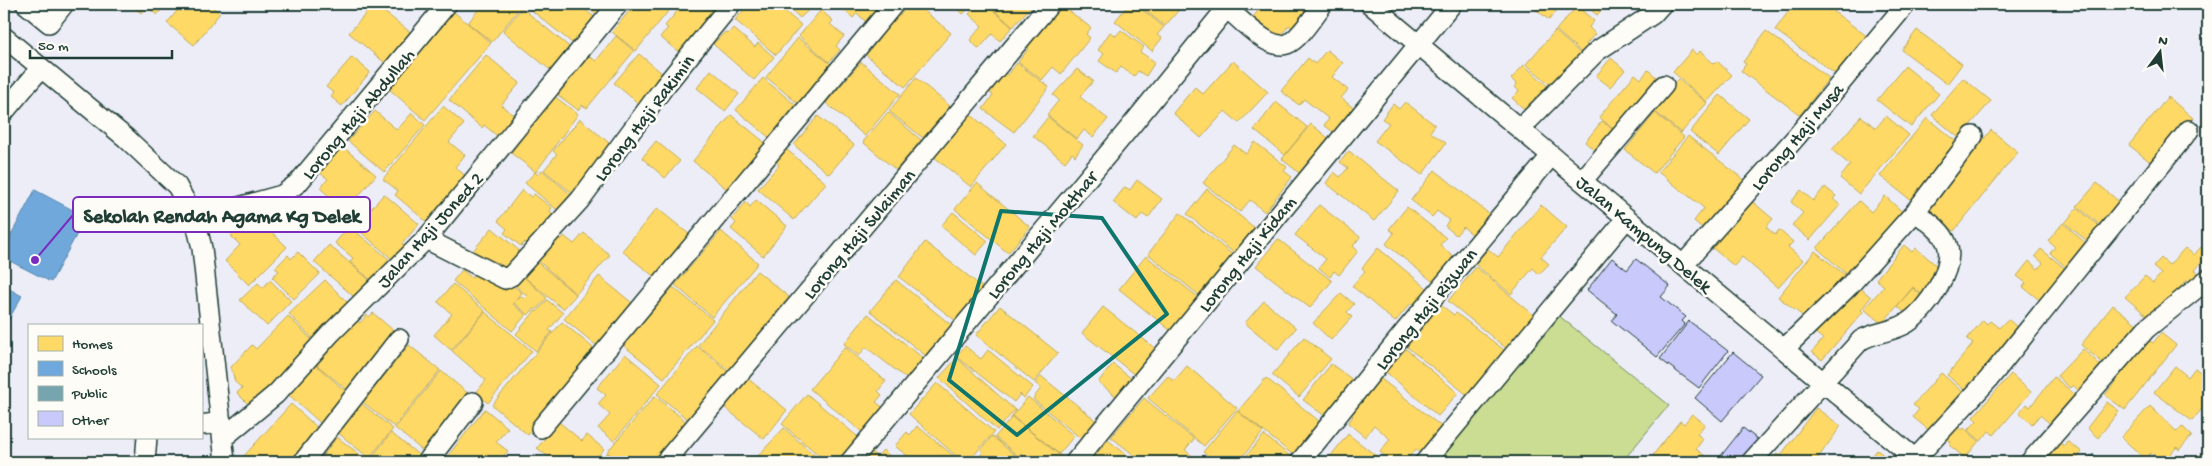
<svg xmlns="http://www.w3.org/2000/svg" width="2212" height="466" font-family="'Gochi Hand',sans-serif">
<rect width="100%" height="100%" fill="#ededf8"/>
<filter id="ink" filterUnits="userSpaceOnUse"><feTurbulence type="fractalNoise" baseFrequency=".02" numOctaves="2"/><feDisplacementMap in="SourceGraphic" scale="10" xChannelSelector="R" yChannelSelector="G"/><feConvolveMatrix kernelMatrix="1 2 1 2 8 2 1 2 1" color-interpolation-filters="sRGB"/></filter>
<g filter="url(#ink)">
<path fill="#cadd92" stroke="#748d63" d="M1558 315 1669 405 1622 462H1437Z"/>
<path fill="#ffd966" stroke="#bcaa57" d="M130 4H166L157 15 146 6 141 13Z
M180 4H209L220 13 194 45 167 23 182 5Z
M374 4 410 32 385 63 349 33Z
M422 4H433L429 9Z
M471 4H523L492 42 468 23 478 10Z
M528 4H578L598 20 576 46 526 6Z
M583 4H608L598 16Z
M635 4H674L636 51 612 32Z
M683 4H724L681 54 660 37 668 28 665 26Z
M749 4H776L801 25 776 55 735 20Z
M785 4H815L800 18Z
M837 4H885L867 23 857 13 853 18Z
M910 4H916L951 33 905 87 866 55 880 38 877 36 896 14 899 16Z
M952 4H973L963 14Z
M978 4H986L1012 27 1000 41 992 34 979 49 970 40 982 26 969 14Z
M987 4H1033L1013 27Z
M1129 4H1135L1164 27 1157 35 1162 38 1152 51 1115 21Z
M1137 4H1184L1165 26Z
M1264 4H1307L1313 8 1295 30 1289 25 1279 38 1253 17Z
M1529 4H1562L1549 20Z
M1584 4H1607L1597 15Z
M1794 4H1840L1834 12 1868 37 1838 76 1775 30Z
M1063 6 1091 28 1086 34 1090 38 1061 74 1053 67 1042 80 1018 62 1029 48 1026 46 1057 8 1060 10Z
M1577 6 1594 21 1589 27 1595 34 1586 44 1589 47 1583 54 1556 30Z
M522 8 573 50 554 73 503 31Z
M821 10 833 21 830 24 844 36 836 46 840 50 829 62 799 36Z
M454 12 491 43 425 120 389 89Z
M733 28 755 47 758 43 774 57 754 80 713 44 725 32 728 34Z
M1121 30 1144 47 1140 52 1155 62 1146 76 1138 71 1134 76 1121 67 1116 73 1099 61 1104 54 1098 50 1110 32 1116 36Z
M1917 30 1962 64 1947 84 1902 50Z
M1555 31 1581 54 1552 86 1526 64Z
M1766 31 1829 78 1800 115 1741 71 1746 64 1743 62Z
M616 36 634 51 587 108 582 105 578 110 558 95 589 56 596 61Z
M798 38 833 66 801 106 766 77Z
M1327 50 1343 63 1332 77 1348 90 1341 98 1356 110 1336 134 1324 125 1329 119 1304 99 1299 105 1281 91 1308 58 1315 64Z
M1692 50 1697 55 1700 51 1714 64 1717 61 1732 75 1707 102 1673 72Z
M639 54 669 79 644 108 614 83Z
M486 55 520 83 501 105 518 119 501 139 484 125 482 128 449 100Z
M352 57 370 72 342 106 331 97 334 93 326 87Z
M1611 58 1625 70 1610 87 1596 76Z
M1233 61 1268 92 1239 123 1225 111 1201 138 1173 113 1195 87 1203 94Z
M861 62 900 94 865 136 826 103Z
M1017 63 1049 87 1014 132 983 109 993 95 990 93 1005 73 1008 75Z
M1524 65 1550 88 1535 105 1531 102 1525 110 1512 98 1519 91 1515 87 1517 84 1511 79Z
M1905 66 1939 94 1911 127 1877 100Z
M1077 69 1093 81 1080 97 1108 119 1093 137 1084 130 1077 139 1047 115 1059 100 1053 95Z
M711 70 739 94 725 111 697 88Z
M1648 70 1662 82 1618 133 1599 117 1635 74 1641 79Z
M763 78 798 107 771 139 736 110Z
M916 78 950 106 923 138 889 111Z
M1963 78 1991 101 1959 138 1932 115Z
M1678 79 1707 103 1681 133 1652 109Z
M1720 95 1749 119 1719 155 1690 132Z
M554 96 578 114 536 172 511 153Z
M2168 97 2193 118 2154 165 2129 145Z
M1276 102 1307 127 1285 155 1254 130Z
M1405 102 1435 125 1430 132 1446 143 1422 175 1375 141 1389 123 1382 119 1393 104 1399 109Z
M443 106 464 124 449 142 465 155 455 167 467 177 428 223 395 195 398 191 383 179Z
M375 111 397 130 412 113 425 125 384 172 348 141Z
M888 112 921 140 896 170 863 142Z
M969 113 1006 144 971 187 933 156Z
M1655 113 1684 137 1654 173 1625 150Z
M731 115 768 145 729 191 693 161Z
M818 116 854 145 829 174 794 145Z
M1861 116 1876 128 1886 116 1909 135 1859 194 1840 178 1850 165 1832 150Z
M1048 117 1083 145 1075 156 1072 153 1065 162 1033 136Z
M1927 118 1959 144 1912 201 1880 176Z
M580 119 614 147 578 198 544 170 557 154 553 151Z
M1602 121 1616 132 1599 154 1585 142Z
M1311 124 1333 142 1304 177 1282 159Z
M1991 130 2018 152 1954 231 1927 209Z
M1688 136 1748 183 1706 231 1694 221 1704 208 1658 172Z
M656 141 680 161 665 178 642 158Z
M1255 142 1287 167 1284 171 1292 177 1265 212 1250 200 1240 212 1203 183 1234 145 1246 154Z
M343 147 376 175 346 211 320 188 328 179 320 173Z
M786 149 826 183 794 220 758 189 779 165 776 161Z
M1349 151 1399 191 1374 221 1326 183 1334 172 1340 177 1348 168 1340 162Z
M542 170 575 198 562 214 525 183 535 172 538 175Z
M1435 170 1489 214 1482 222 1488 226 1478 239 1463 227 1456 235 1445 226 1449 220 1437 211 1432 217 1411 200Z
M1137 180 1162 199 1148 218 1142 214 1137 221 1113 202 1125 187 1130 190Z
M977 183 1030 227 1008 253 955 209Z
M2097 183 2123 205 2104 228 2077 206Z
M1825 187 1836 196 1833 199 1840 205 1810 240 1792 225 1803 213 1791 202 1801 190 1813 201Z
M1207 189 1256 229 1235 254 1187 214Z
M522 190 531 197 534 194 552 208 550 211 554 215 530 246 525 242 521 246 504 233 507 229 498 221Z
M384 194 419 224 402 244 409 251 398 264 355 227Z
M1885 196 1908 217 1853 280 1817 248 1859 201 1871 212Z
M756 200 787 226 763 256 731 229 736 223 732 219 746 202 750 207Z
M1753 202 1773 219 1766 227 1775 235 1779 230 1793 242 1788 247 1803 260 1778 288 1742 257 1734 266 1710 246 1721 234 1722 236Z
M1319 205 1360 237 1353 246 1358 251 1339 275 1334 271 1330 277 1319 268 1326 259 1295 235Z
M1541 205 1567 227 1541 257 1549 264 1539 274 1533 268 1511 294 1475 264 1488 249 1498 257Z
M1407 207 1446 238 1440 245 1457 259 1436 284 1386 244 1394 233 1389 229Z
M657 208 690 235 656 278 622 251Z
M2077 208 2103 229 2091 244 2065 223Z
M953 212 988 241 976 255 941 226Z
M237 213 246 221 253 214 287 247 249 285 225 261 240 245 231 236 234 233 225 224Z
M1180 213 1238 259 1205 300 1148 254Z
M2063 223 2089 246 2068 269 2050 253 2055 247 2048 241Z
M349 226 390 260 372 281 350 262 353 258 335 243Z
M492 228 521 252 501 276 472 252Z
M721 231 758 263 712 317 675 285Z
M584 233 610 255 576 294 535 258 555 235 561 240 564 236 574 244Z
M1278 239 1332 281 1310 308 1256 266Z
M925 242 986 290 960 324 899 277Z
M329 245 375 285 360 302 314 262Z
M1904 245 1912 252 1916 248 1942 270 1921 294 1913 287 1882 324 1864 309 1884 286 1876 279Z
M2201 247 2208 255 2195 270 2199 273 2190 283 2187 280 2179 288 2181 290 2153 321 2125 297 2145 276 2153 283 2161 274 2153 267 2161 258 2169 265 2185 248 2194 255Z
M1378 248 1428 289 1414 305 1411 303 1395 322 1352 286 1365 271 1362 268Z
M2041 249 2068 271 2042 302 2023 287 2026 283 2017 276 2029 261 2038 269 2043 263 2035 256Z
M1815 251 1845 275 1808 320 1778 297Z
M298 252 320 274 294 299 272 277 279 271 275 268 288 255 291 259Z
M1146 256 1203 301 1176 335 1119 289Z
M536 261 576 295 563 309 523 276Z
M1476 267 1535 316 1507 349 1448 301Z
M480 269 505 291 511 284 522 293 513 304 526 315 512 331 453 281 462 270 472 278Z
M757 271 789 297 729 370 698 345Z
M599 276 637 307 602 350 564 319Z
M524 277 547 298 536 310 534 309 528 315 514 303 521 296 524 299 527 296 516 286Z
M270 280 291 301 267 326 240 300 258 283 263 288Z
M325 280 350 305 314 340 289 314Z
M896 280 956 329 931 360 870 311Z
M453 284 485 311 451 350 434 335 452 314 438 302Z
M673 287 713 320 664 378 623 345Z
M1860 288 1871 297 1861 310 1863 312 1822 360 1812 352 1823 339 1814 332 1851 289 1856 293Z
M1913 288 1926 300 1910 317 1897 306Z
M1341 293 1354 304 1347 312 1352 317 1331 340 1313 323Z
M547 300 563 313 549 330 552 332 536 351 516 334 535 311 537 312Z
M1264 301 1296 328 1278 350 1245 323Z
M1441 305 1454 315 1456 313 1504 350 1476 385 1478 387 1470 397 1407 347Z
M2113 305 2143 329 2110 369 2081 345Z
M1000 306 1058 353 1034 382 976 335Z
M1103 307 1161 353 1140 379 1082 333Z
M485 312 532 351 488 403 476 393 486 380 452 351Z
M373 313 400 336 351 393 317 365 352 324 354 325 358 321 360 323 367 315 369 317Z
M868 314 923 358 907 379 866 347 859 356 844 344Z
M288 316 315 343 251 407 237 393 242 388 235 382 231 367 252 345 256 349Z
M2008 319 2018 328 1969 394 1947 375 1973 344 1967 339 1983 320 1987 324 1990 321 1999 328Z
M562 322 598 352 528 435 492 405Z
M2161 333 2176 345 2125 410 2105 395 2148 340 2153 343Z
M1304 337 1331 359 1299 397 1272 375Z
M2208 338V355L2202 346 2208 342 2206 340Z
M409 345 440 370 394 427 363 402Z
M697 346 732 375 692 423 657 394Z
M965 346 981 359 988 350 1033 387 1024 398 1020 394 1014 402 956 356Z
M845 347 886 381 878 391 882 395 876 402 890 413 869 438 810 389Z
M1406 349 1458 393 1438 416 1386 372Z
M2083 349 2108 372 2084 396 2073 385 2070 388 2057 376Z
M625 354 661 384 614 441 598 428 610 415 598 404 606 395 597 388Z
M957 358 1015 410 997 430 939 378Z
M1113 364 1137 383 1122 401 1098 382Z
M1331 364 1353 380 1325 416 1303 400Z
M316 365 351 396 324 426 289 395Z
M1187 366 1237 408 1204 446 1148 398 1168 376 1174 381Z
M2175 366 2188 377 2195 368 2208 378V401L2192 421 2154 392Z
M441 371 475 399 429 456 395 428Z
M1941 373 1964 393 1931 432 1913 417 1919 409 1913 405Z
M2011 374 2031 392 1994 435 1989 431 1981 441 1968 430 1977 421 1973 417Z
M1041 376 1099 423 1084 441 1033 399 1041 388 1035 383Z
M2054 377 2079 398 2054 427 2040 415 2032 424 2019 413 2026 404 2030 407Z
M747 378 787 410 764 439 724 407Z
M1266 378 1324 425 1297 458 1238 411Z
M1380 378 1443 428 1422 454 1416 449 1405 462H1393L1380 452 1390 439 1374 425 1365 437 1348 423 1353 416 1351 414Z
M937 383 994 432 968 462H963L909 414Z
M807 394 864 442 847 462H827L782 424Z
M655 396 689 424 657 462H620L607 452Z
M1028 397 1074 436 1059 454 1012 416Z
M1144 398 1194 439 1185 450 1192 456 1187 462H1143L1111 437Z
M2107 402 2119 411 2098 438 2087 428Z
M361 403 393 429 369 458 337 432Z
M291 404 319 429 289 462H250L244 456Z
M2150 406 2177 432 2182 426 2192 436 2179 450 2177 447 2163 462 2151 453 2145 459 2121 437Z
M1816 408 1841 426 1815 462H1791L1781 455Z
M485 409 508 428 496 442 508 451 499 462H454L447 457Z
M1237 411 1263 432 1238 462H1215L1203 452Z
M1692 414 1705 424 1697 434 1703 439 1696 449 1713 462H1663L1653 455 1680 421 1684 424Z
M1012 417 1068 462H1031L1021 454 1019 457 995 437Z
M559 422 582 441 587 435 604 449 593 462H555L537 448Z
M1953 423 1962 430 1964 428 1979 441 1965 458 1949 445 1951 442 1942 435Z
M917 426 960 461 915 462 895 446 907 432 910 435Z
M784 428 822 462H763L757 457Z
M391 433 424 459 422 462H368Z
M1348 434 1384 462H1326Z
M1264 435 1295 460 1293 462H1241Z
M992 436 1018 458 1014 462H980L977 460 983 452 981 450Z
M337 437 367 460 366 462H318Z
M1108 440 1136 462H1090Z
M2067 441 2082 452 2074 462H2045L2060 443 2064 446Z
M2208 447V462H2201L2197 458Z
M883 450 896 462H863L872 452 877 457Z
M1877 450 1893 462H1867Z
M607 453 619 462H600Z
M1777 454 1788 462H1770Z"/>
<path fill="#6fa8dc" stroke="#5788aa" d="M35 190 86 217 51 282 4 258V248Z
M4 286 22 296 5 326 4 325Z"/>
<path fill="#76a5af" stroke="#5c868a" d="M2093 454 2103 462H2087Z"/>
<path fill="#c9c9fc" stroke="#1f3d34" d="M1612 258 1627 270 1636 259 1670 286 1661 297 1686 317 1682 321 1685 324 1657 357 1612 321 1617 314 1587 290Z
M1689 321 1728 351 1699 388 1660 359Z
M1733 352 1761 375 1722 421 1695 398Z
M1743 428 1761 442 1745 462H1716Z"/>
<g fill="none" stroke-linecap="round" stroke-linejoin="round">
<g stroke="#1f3d34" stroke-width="22">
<path id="minor" d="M26 4 49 23 64 4
M1370 4 1919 462
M1227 8C1240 19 1269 51 1287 44 1299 40 1315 14 1323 4
M4 37 126 138 177 186 195 219 202 248 225 462
M4 112 41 68
M1520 129 1597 51 1653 14 1662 4
M1582 181 1664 85
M1915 212 1973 136
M195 219 282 195 298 183 447 4
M426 239 505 279 511 276 580 200 664 87 731 4
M1683 265 1797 136 1906 4
M201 425 222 422
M541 428 894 4
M223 438 276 394 331 333 426 239 618 4
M1915 459 1988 380 2189 130
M145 462 147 437
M303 462 399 339
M427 462 473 402
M665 462 1050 4
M850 462 1127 131 1230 4
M1075 462 1452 4
M1300 462 1406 330 1551 156
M1425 462 1627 218
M1751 462 1861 340C1875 332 1893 332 1907 323 1927 311 1956 267 1947 244 1942 230 1926 220 1915 212L1850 285 1784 349
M2030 462 2146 329 2208 279"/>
</g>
<use href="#minor" stroke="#fdfcf7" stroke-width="19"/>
</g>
</g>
<path fill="none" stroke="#0f766e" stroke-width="4" stroke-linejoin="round" d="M1001 211 1102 218 1167 314 1017 435 949 380Z"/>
<g text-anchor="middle" stroke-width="5" stroke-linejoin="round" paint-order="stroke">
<g font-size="19" fill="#1f3d34" stroke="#fdfcf7">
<text transform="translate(357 113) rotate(-50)" y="7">Lorong Haji Abdullah</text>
<text transform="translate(643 117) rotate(-53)" y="7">Lorong Haji Rakimin</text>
<text transform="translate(1796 136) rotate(-50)" y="7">Lorong Haji Musa</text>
<text transform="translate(429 229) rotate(-48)" y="7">Jalan Haji Joned 2</text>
<text transform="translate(858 233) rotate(-50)" y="7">Lorong Haji Sulaiman</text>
<text transform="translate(1645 233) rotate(40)" y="7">Jalan Kampung Delek</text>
<text transform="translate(1041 234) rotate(-50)" y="7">Lorong Haji Mokthar</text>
<text transform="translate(1246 253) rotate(-51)" y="7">Lorong Haji Kidam</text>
<text transform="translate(1425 308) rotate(-51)" y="7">Lorong Haji Rizwan</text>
</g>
</g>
<path fill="none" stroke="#7b2cbf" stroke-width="2" d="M35 260L73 215"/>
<circle fill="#7b2cbf" stroke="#fdfcf7" stroke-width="2" cx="35" cy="260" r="5"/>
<rect fill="#fdfcf7" stroke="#7b2cbf" stroke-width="2" x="73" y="197" width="297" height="35" rx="5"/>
<g font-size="20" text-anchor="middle" font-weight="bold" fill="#1f3d34">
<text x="222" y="222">Sekolah Rendah Agama Kg Delek</text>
</g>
<rect width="2212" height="466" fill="none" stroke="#fdfcf7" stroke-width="20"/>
<rect x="10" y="10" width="2192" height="446" fill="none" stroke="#1f3d34" stroke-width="2" filter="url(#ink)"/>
<rect x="28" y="324" width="175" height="115" fill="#fdfcf7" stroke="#a4b0a9"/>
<rect x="38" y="336" width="25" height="15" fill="#ffd966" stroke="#a4b0a9"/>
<text x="72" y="348" font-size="15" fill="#1f3d34">Homes</text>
<rect x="38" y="361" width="25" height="15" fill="#6fa8dc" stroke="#a4b0a9"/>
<text x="72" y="374" font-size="15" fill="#1f3d34">Schools</text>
<rect x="38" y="386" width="25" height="15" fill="#76a5af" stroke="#a4b0a9"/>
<text x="72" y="398" font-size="15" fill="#1f3d34">Public</text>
<rect x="38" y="411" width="25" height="15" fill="#c9c9fc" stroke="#a4b0a9"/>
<text x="72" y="424" font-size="15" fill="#1f3d34">Other</text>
<g transform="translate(2160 52) rotate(15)" stroke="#fdfcf7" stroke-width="4" paint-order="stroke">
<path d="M0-4L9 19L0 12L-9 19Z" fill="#1f3d34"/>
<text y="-8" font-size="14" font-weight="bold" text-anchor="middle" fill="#1f3d34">N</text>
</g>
<path d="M30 50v8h142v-8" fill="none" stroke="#1f3d34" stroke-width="2.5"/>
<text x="38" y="50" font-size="15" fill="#1f3d34" stroke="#fdfcf7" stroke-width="4" paint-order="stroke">50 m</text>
</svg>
